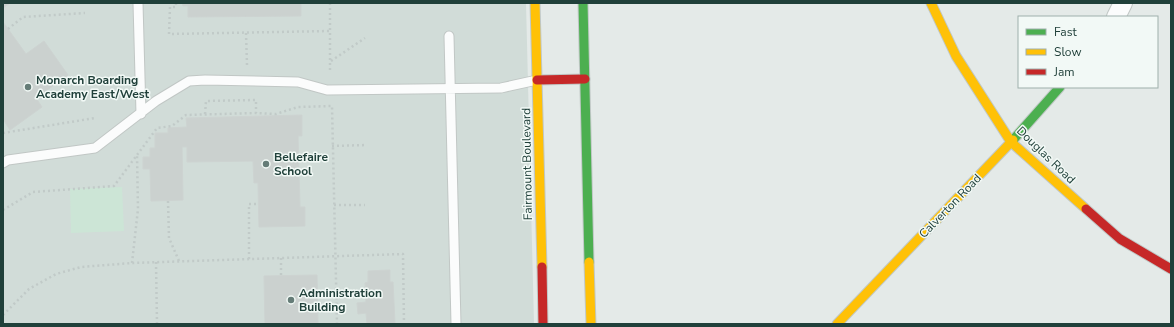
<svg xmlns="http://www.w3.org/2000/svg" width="1174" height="327" font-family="'Nunito Sans',sans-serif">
<rect width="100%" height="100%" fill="#e4eae8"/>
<path fill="#d1dcd8" d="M3 3H526L534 324H3Z"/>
<path fill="#cce5d6" d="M122 187 124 231 71 233 70 189Z"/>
<path fill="#cbd1cf" stroke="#cdd3d1" d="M3 3H10L3 8Z
M182 3H301V16L188 17V6H183Z
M3 22 26 54 44 41 68 75 36 98 42 107 10 130 3 119Z
M302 115V136H298L300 207H305V226L259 227 258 183H254L253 161 187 162V147H182L183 200 151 201 150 169H143V157H150V148H155V133H168V128L187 127 186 118Z
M390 270V282H393L395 324H367L366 313 358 314 357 303 366 302 365 283 368 282V271Z
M317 275 318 324H265L264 276Z"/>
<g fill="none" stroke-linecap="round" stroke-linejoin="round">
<g stroke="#c1c7c5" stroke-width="11">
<path id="lane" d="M138 3 141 114
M449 36 456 324
M3 163 8 160 95 148 156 101 189 81 205 80 298 82 327 90 501 88 537 80"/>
</g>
<g stroke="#c1c7c5" stroke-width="20">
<path id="street" d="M1116 17 1123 3"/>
</g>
<g stroke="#c0c8c6" stroke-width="11">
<path id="fast" d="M583 3 589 262
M1013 140 1060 87"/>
</g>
<g stroke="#c0c8c6" stroke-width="11">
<path id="slow" d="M535 3 542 267
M931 3 956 56 1011 142 1086 209
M589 262 591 324
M837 324 1013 140"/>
</g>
<g stroke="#c0c8c6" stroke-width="11">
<path id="jam" d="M537 80 585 79
M1086 209 1120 239 1171 269
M542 267 543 324"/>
</g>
<path stroke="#c1cac8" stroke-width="2.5" stroke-dasharray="2 3" stroke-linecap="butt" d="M176 3V7H170L169 34 330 31
M330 3V73
M8 29 23 17 85 13
M246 33 247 65
M331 61 365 38
M205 114 206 101 256 100V113
M3 133 95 118
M332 146 367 145
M168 201 169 238 179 261
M334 205H365
M3 210 33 192 114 186 157 128 172 126 186 115 256 113 276 114 298 107 332 106 337 324
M281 258V276
M249 259V204H259
M156 262 157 324
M132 263 138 209 137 155
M3 315 29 289 56 274 81 267 132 263 403 254 404 324"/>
<use href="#lane" stroke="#fbfcfc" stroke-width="9"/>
<use href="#street" stroke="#fbfcfc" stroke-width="18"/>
<use href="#fast" stroke="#4caf50" stroke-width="9"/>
<use href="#slow" stroke="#ffc107" stroke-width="9"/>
<use href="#jam" stroke="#c62828" stroke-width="9"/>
</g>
<g fill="#657c77" stroke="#f2f9f6" stroke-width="1.5">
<circle cx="28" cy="87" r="4"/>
<circle cx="266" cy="164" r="4"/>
<circle cx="291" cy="300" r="4"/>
</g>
<g text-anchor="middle" stroke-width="3" stroke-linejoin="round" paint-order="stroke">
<g font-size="12" font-weight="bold" fill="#20403a" stroke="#f2f9f6" text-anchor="start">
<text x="36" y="84">Monarch Boarding<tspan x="36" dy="14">Academy East/West</tspan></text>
<text x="274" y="161">Bellefaire<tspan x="274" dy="14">School</tspan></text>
<text x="299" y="297">Administration<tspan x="299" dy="14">Building</tspan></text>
</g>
<g font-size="12" fill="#20403a" stroke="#f2f9f6">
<text transform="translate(1046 155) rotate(44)" y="4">Douglas Road</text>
<text transform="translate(527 164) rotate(-91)" y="4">Fairmount Boulevard</text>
<text transform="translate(950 206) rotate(-46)" y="4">Calverton Road</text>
</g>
</g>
<rect width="1174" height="327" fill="none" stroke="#20403a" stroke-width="8"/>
<rect x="1018" y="16" width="140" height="72" fill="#f2f9f6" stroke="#9eafab"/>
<rect x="1026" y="29" width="20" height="6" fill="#4caf50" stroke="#9eafab"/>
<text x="1054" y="36" font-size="12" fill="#20403a">Fast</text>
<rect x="1026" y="49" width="20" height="6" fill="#ffc107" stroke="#9eafab"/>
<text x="1054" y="56" font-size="12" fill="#20403a">Slow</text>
<rect x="1026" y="69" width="20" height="6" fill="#c62828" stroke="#9eafab"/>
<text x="1054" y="76" font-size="12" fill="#20403a">Jam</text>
</svg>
